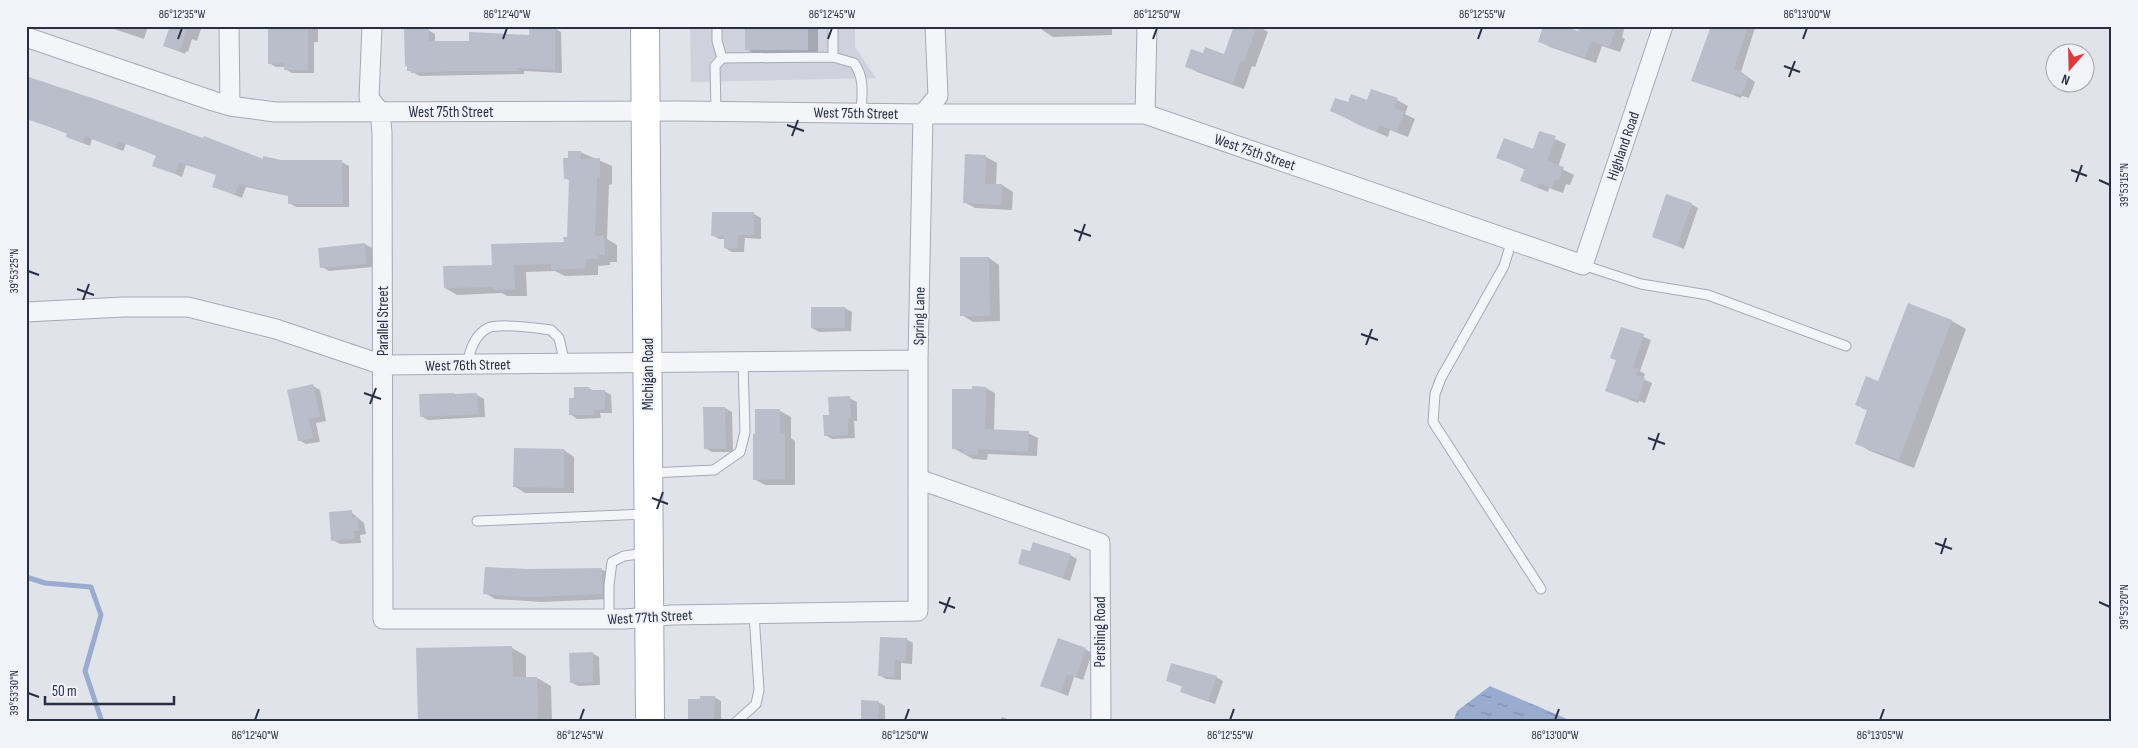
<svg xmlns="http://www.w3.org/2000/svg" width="2138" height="748" font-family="'Sofia Sans Condensed',sans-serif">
<defs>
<pattern id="water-ripples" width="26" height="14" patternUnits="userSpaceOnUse" patternTransform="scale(1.25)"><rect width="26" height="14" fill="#99abce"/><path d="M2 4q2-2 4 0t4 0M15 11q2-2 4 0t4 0" fill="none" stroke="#7d8ca9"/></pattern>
</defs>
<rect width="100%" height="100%" fill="#e1e3eb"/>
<path fill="#cfd2dd" d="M690 26H855V47L876 78 691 82Z"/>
<path fill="url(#water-ripples)" d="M1490 686 1574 722H1453L1457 711Z"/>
<path fill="#0003" d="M105 26H148L144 39Z
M171 26H202L197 41 192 39 188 52 186 51 185 54 164 45Z
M269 26H318V42H314V73H292L285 69V67H276L269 63Z
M746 26H818V55H757L746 49Z
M1042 26H1112V35L1053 37 1042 30Z
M1235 26H1258L1268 32 1255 67 1252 66 1244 89 1197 72 1187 66 1203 55H1225Z
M1581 26H1625L1622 37 1625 39 1620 52 1602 46 1596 63 1550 47 1539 41 1579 33Z
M1712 26H1752L1755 28 1741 72 1755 82 1749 98 1742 96 1741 98 1692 80Z
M554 28 561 32 562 73 524 71V74L420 76 408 70 428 30 435 34V42H470L530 36Z
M1397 100 1408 106 1405 114 1415 119 1408 137 1390 130 1388 137 1355 123 1332 110 1348 104Z
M33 120 264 160 342 162 349 166V207H296L289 203V196L246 187 242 198 213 186 217 175 186 165 182 177 154 165 157 156 126 144 123 151 92 139 90 146 75 140 68 134Z
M1540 132 1566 144 1558 167 1574 175 1570 185 1566 184 1563 193 1549 188 1548 192 1533 186 1522 180 1526 170 1498 158 1534 150Z
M580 152 612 166V184L609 185 607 239 617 245V262H610V265L598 266V275L565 276 555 271 526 272 527 296H507L502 293 457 295 445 288 493 266 565 243 568 238 571 181 565 178 569 159Z
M966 156 986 157 997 163 996 185H1002L1013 192 1012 210 975 208 964 202Z
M1691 204 1698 208 1684 249 1654 236Z
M713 213 754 214 761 218V239L745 238 744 252H732L725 248V239H719L712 235Z
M365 244 372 248 373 267 329 271 322 267 319 249Z
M989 258 999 265 1000 321 973 322 962 315Z
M1908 305 1952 321 1966 329 1914 468 1870 451 1856 443 1868 411 1857 405 1879 383Z
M845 308 852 312 851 331 819 332 812 328Z
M1622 328 1651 340 1640 371 1645 374 1643 379 1652 383 1645 403 1639 401 1638 403 1607 391 1617 361Z
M313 386 320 390 326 421 316 423 320 442 306 444 299 440Z
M589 388 594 391H604L611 395 612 413H600L601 418 577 419 570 414 576 399Z
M986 388 995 393 994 431 1028 433 1038 438 1037 456 988 454 987 460 973 459 953 448Z
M456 395H477L484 399 485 417 428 420 421 416Z
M849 398 857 402V421H854L855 438 832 439 825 435 830 416Z
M705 408H725L732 412 733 452H712L705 448Z
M780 411 791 417V438L795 441V485H765L754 479Z
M564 450 574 457V493H525L514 486Z
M351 512 364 523 366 534 360 535 361 543 340 544 333 540Z
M1030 553 1070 555 1077 559 1070 581 1019 563Z
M601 569 612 575V599L541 602 495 599 485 593 529 571Z
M906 639 913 643 912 664 901 663V680L886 679 879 675Z
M512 648 526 656V678H537L551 686 552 722H419Z
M1085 649 1092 653 1083 680 1074 677 1068 696 1041 685Z
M592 653 599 657 600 685 578 686 571 682Z
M1216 677 1223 681 1215 704 1189 695 1182 691 1183 687 1167 680Z
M714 697 721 701V722H689Z
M878 702 885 706V722H862Z
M1002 717 1016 722H1000Z"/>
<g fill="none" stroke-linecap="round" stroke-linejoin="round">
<path stroke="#99abce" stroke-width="5" d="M26 577 45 583 91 587 101 615 85 671 102 722"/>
</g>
<path fill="#babecb" d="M170 26H188L181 49 179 48 178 51 163 46Z
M268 26H308V70H284V63L268 64Z
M745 26H808V50H745Z
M1234 26H1257L1244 62 1241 60 1233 83 1185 67 1191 49 1203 53 1205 47 1224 54Z
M1543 26H1563L1578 31 1580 26H1613L1611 30 1615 32 1609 47 1591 41 1585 58 1538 42Z
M1711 26H1748L1734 69 1742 72 1741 74 1748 77 1742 95 1735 93 1734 95 1691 81Z
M529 27H555V70L517 68V71H455L411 73V71H407V66H405L404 29H429V41H469V32L529 35Z
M26 76 107 103 203 138 204 136 263 159V156L281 160H342L343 204H288V195L239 184 235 195 212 187 216 175 179 162 175 174 152 166 156 155 118 141 116 148 85 136 82 143 66 137 67 133 26 119Z
M1371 89 1398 98 1394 108 1404 112 1397 132 1379 125 1377 132 1358 125 1359 124 1330 111 1335 98 1348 102 1351 94 1367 100Z
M1539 131 1556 136 1547 161 1564 167 1559 180 1555 179 1552 188 1538 183 1537 187 1520 181 1525 168 1496 158 1504 138 1533 149Z
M568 151H581V159L600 158V178H597L595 236H604L605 255H598V259H586V268L551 270V264L514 265 515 289 493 290V287L444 288 443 266 492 265 491 244 564 242 563 237H567L569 179H564L563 158H568Z
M965 154 986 155 985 184H1002L1001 205 963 203Z
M1666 194 1692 203 1677 246 1652 237Z
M712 212H754V235H738L737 249 724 248V236H711Z
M365 243 366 264 320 268 318 248Z
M960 257H989L990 316H960Z
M1908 303 1952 320 1899 460 1855 444 1867 410 1855 405 1866 376 1878 381Z
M811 307H845V328H811Z
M1621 327 1644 334 1633 367 1639 369 1636 375 1645 378 1638 400 1631 398V400L1605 391 1616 360 1610 358Z
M313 384 320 417 309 419 313 438 298 441 287 390Z
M972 386 986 387 985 429 1029 431 1028 452 978 449V455L963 454V449H952V389H972Z
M574 387H589V390H605V410H594V415H569V398H574Z
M454 393V394L477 393 478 414 420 417 419 394Z
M850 396 851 417 848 418V435L824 436 823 415H829L828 397Z
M703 407H725L726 449H704Z
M755 409H780V434H785V479L753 480V434H755Z
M514 448 564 449V488L513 487Z
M352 510V517H358L359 531H354V539L331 541 329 512Z
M1033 542 1071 554 1063 578 1018 564 1022 549 1030 551Z
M485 567 529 569 602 568V594L529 597 483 594Z
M880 637 907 638 905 661 895 660 894 677 878 676Z
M1058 638 1086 648 1076 677 1067 674 1061 693 1040 686Z
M512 646 513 677H537L538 722H418L416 648Z
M593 652V682L570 683 569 653Z
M1171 663 1217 676 1208 701 1180 692 1182 686 1166 681Z
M700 696H715L714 722H688V699H700Z
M861 700 879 701 878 722H861Z"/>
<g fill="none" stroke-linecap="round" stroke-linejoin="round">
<g stroke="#a6a9b6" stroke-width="11">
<path id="service" d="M717 26V41L722 58
M833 57V26
M716 111 715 66 722 58 833 57 854 63C865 78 862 95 861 113
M1512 240 1504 266 1441 378 1435 394 1433 422 1541 589
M1583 265 1641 284 1708 295 1846 346
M467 364C470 351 474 335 488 328 498 323 538 328 551 330L559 338 565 364
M650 473 714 470 740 452 745 432 743 362
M477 521 646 514
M609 619V585L612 562 624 556 646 553
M736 722 756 704 759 690 754 614"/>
</g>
<g stroke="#a6a9b6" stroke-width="21">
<path id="minor" d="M229 26 230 106
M372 26 369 98 380 112 382 132 383 619H625L672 615 918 611V360L923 114 938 96 935 26
M26 37 213 101 230 106 275 112 680 111 923 114H1145L1583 265 1663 26
M1145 114 1147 26
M26 312 123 307H188L276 329 383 365 918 360
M918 479 1100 543 1101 722"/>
</g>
<g stroke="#9fa5b8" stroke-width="30">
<path id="primary" d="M645 26 650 722"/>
</g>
<use href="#service" stroke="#f4f5f9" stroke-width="9"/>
<use href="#minor" stroke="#f4f5f9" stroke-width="19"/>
<use href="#primary" stroke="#fff" stroke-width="28"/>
</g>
<path fill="none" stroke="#282e44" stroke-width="2" d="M178 39 182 28M503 39 507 28M828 39 832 28M1153 39 1157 28M1478 39 1482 28M1803 39 1807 28M1784 66 1800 72M1789 77 1795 61M787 125 804 131M792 136 798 120M2071 170 2087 176M2099 180 2110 185M2076 182 2082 165M1074 230 1091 236M1079 241 1085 224M28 271 39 275M77 289 94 295M83 300 89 284M1361 334 1378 340M1366 345 1372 329M364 393 381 399M370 404 376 388M1648 438 1665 444M1653 450 1659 433M652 498 668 504M657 509 663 492M1935 543 1952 549M1941 554 1946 538M939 602 955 608M2099 602 2110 607M944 613 950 597M28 693 39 697M255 720 259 709M580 720 584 709M905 720 909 709M1230 720 1234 709M1555 720 1559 709M1880 720 1884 709"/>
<g text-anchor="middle" stroke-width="4" stroke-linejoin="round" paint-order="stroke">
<g font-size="15" fill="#282e44" stroke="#f1f3f8">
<text x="451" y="117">West 75th Street</text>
<text transform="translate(856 113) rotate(1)" y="5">West 75th Street</text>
<text transform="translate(1623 146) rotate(-71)" y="5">Highland Road</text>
<text transform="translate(1255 152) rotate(19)" y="5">West 75th Street</text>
<text transform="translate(919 316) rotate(-89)" y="5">Spring Lane</text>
<text transform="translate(383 321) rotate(-90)" y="5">Parallel Street</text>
<text transform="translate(468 365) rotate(-1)" y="5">West 76th Street</text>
<text transform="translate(648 374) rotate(-90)" y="5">Michigan Road</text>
<text transform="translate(650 617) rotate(-3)" y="5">West 77th Street</text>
<text transform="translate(1100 632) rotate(-90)" y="5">Pershing Road</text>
</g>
</g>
<rect width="2138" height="748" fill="none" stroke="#f1f3f8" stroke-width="55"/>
<g transform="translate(2070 68) rotate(200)"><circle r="24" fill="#f1f3f8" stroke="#a1a4b0"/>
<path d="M0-4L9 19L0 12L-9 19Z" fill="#da3c3d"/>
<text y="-8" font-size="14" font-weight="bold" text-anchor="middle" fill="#282e44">N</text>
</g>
<path d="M45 696v8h129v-8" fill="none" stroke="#282e44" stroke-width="2.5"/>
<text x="52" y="696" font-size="15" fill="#282e44" stroke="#f1f3f8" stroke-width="4" paint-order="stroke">50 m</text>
<rect x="28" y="28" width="2082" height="692" fill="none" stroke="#282e44" stroke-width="2"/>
<g font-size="12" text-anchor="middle" fill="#282e44">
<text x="182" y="18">86°12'35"W</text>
<text x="507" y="18">86°12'40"W</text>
<text x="832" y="18">86°12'45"W</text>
<text x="1157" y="18">86°12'50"W</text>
<text x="1482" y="18">86°12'55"W</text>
<text x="1807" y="18">86°13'00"W</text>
<text transform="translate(2124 185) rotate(-90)" y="4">39°53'15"N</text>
<text transform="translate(14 271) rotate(-90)" y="4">39°53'25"N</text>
<text transform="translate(2124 607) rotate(-90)" y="4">39°53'20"N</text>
<text transform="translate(14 693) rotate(-90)" y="4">39°53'30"N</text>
<text x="255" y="739">86°12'40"W</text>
<text x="580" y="739">86°12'45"W</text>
<text x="905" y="739">86°12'50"W</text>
<text x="1230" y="739">86°12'55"W</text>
<text x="1555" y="739">86°13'00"W</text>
<text x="1880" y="739">86°13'05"W</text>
</g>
</svg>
